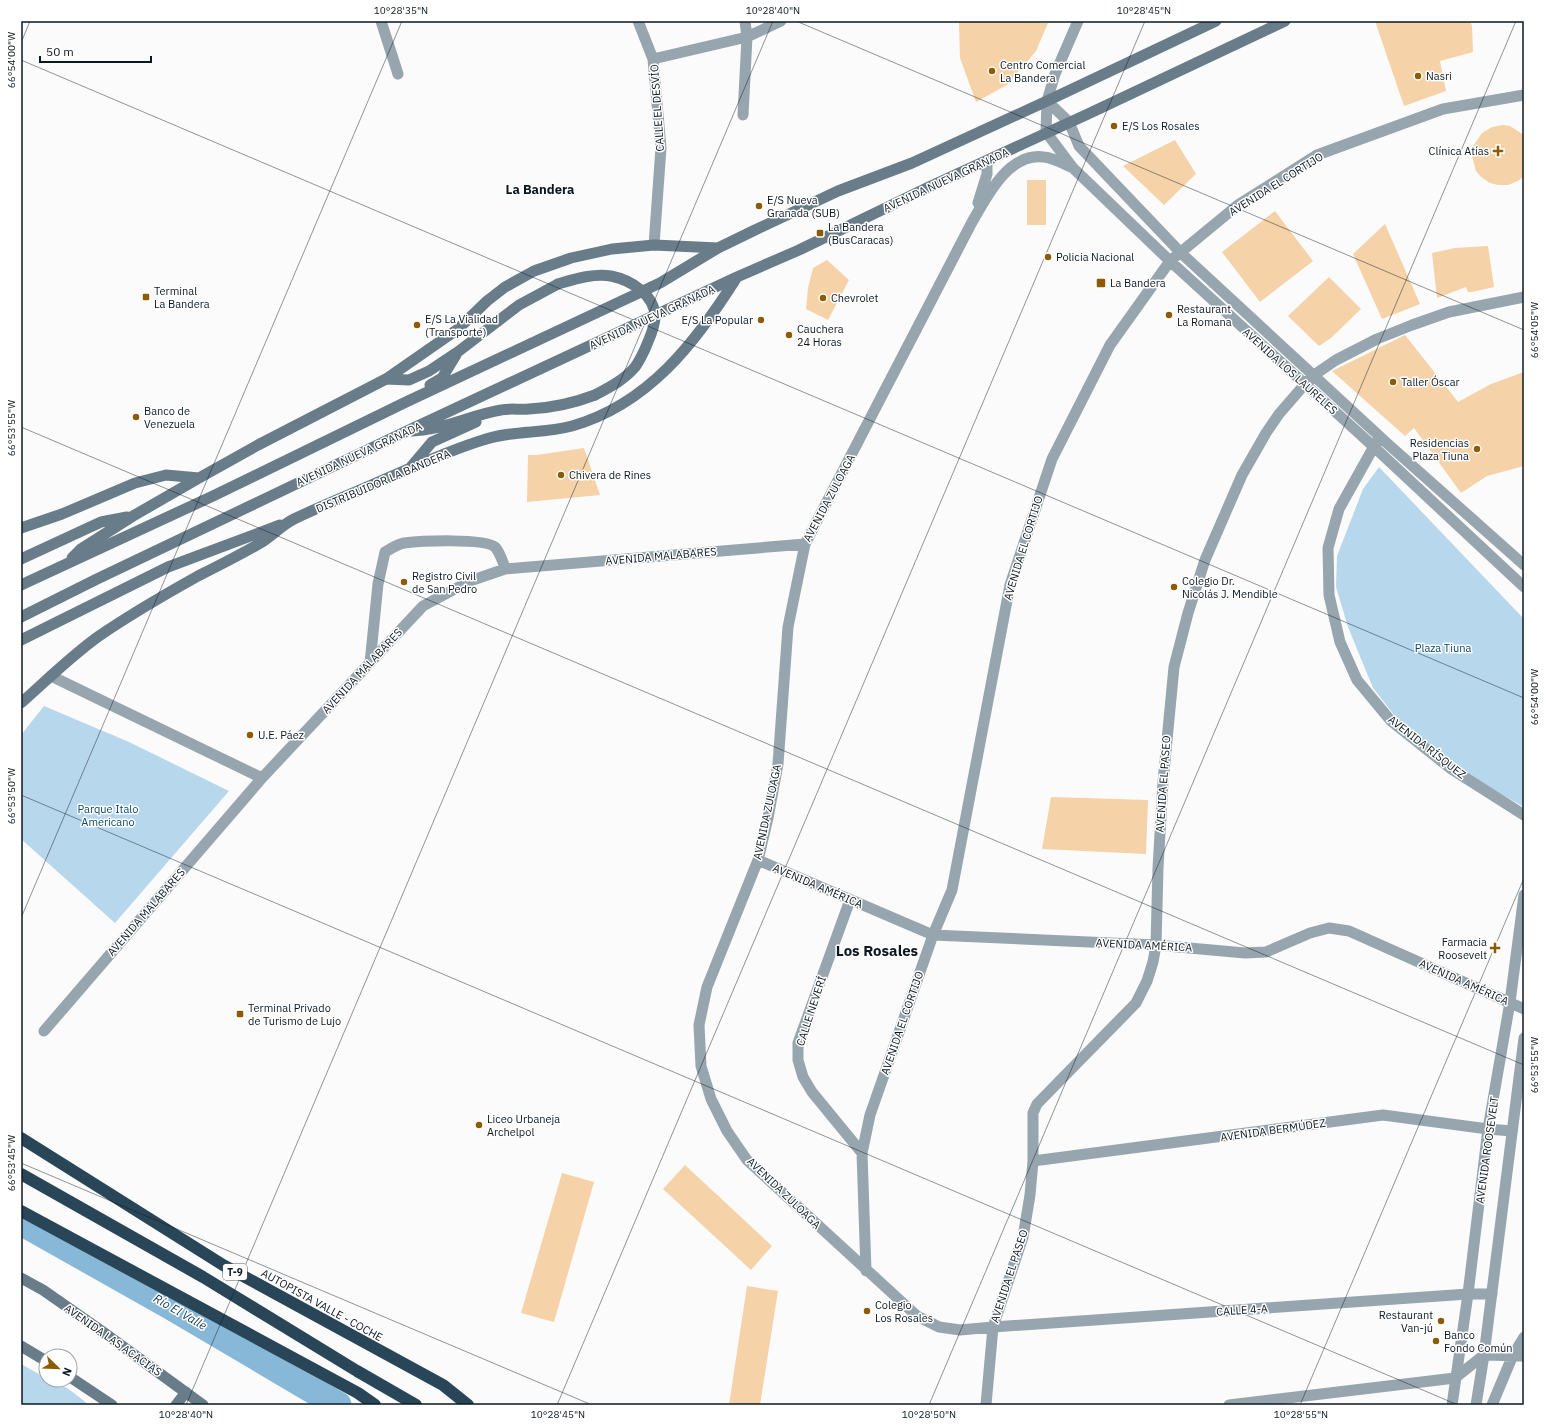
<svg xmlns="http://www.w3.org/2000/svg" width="1545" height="1426" font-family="'IBM Plex Sans',sans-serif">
<rect width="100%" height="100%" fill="#fbfbfb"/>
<path fill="#b7d7ed" d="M1379 467 1524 619V807L1465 774 1423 747 1395 716 1373 688 1348 627 1336 587 1337 556 1363 489Z
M44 706 129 742 229 791 115 923 21 839V735Z
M21 1364 46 1378V1380C60 1380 79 1397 89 1405H21Z"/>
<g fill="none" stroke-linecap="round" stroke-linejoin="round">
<path stroke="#87b8d8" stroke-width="27" d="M21 1222 170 1306 338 1405"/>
</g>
<path fill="#f5d2a7" d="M959 21H1019L1048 23 1036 51 1007 85 976 102 960 58Z
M1375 21H1470L1472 26 1473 52 1440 61 1446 91 1404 106Z
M1503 125 1510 126 1524 135V176L1518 181 1508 185H1498L1490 183 1481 177 1476 171 1472 156 1473 146 1482 133 1492 127Z
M1175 140 1196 174 1164 205 1123 166Z
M1027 180H1046V225H1027Z
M1275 211 1313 261 1260 302 1222 252Z
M1385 224 1420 304 1382 319 1353 254Z
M1488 246 1494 287 1472 292H1468L1466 287 1437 298 1432 253 1455 248Z
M827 260 849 280 828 320 806 309 808 288 813 268Z
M1329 277 1361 309 1331 338 1319 346 1288 316Z
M1405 335 1458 402 1491 384 1524 372V466L1487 476 1461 493 1414 428 1405 436 1332 371Z
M584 448 600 495 527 502 528 455H537Z
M1051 797 1148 800 1146 854 1042 849Z
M685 1165 772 1246 751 1270 663 1189Z
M562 1173 594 1182 554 1322 521 1313Z
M747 1286 778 1291 760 1405H729Z"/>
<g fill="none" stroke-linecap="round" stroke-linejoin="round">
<path stroke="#97a5af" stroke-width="11" d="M381 21 398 74
M638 21 653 59 661 148 654 245
M1078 21 1055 74 1047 101 1046 132 1073 168 1170 261 1374 447 1524 587
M653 59 747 37 781 21
M1047 101 1069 122 1079 146 1181 253 1389 445 1524 565
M743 115 747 37 745 21
M1073 168C1064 164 1054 158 1044 157 1008 152 986 198 971 224L805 544 788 627 778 764 768 818 758 860 707 987 699 1025 701 1066 711 1099 727 1131 747 1160 917 1316 939 1327 960 1330 993 1327 1468 1294H1492
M978 203 987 174V161
M1377 441 1339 509 1328 548 1329 595 1340 642 1357 680 1391 721 1450 768 1524 815
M370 663 378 584 385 552C390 549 398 544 404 543 420 541 484 538 495 547 499 551 504 564 505 569
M51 676 262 778
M758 860 933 935 1156 945 1245 953 1266 952 1310 933 1329 928 1349 931 1524 1009
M850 900 798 1043V1060L803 1077 812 1092 862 1153
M44 1031 262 778 423 606 470 581 505 569 805 544
M1033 1161 1383 1115 1488 1129 1512 1131
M866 1271 862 1153 870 1115 933 935 952 890 1010 585 1052 459 1110 345 1170 261 1238 205 1317 155 1443 109 1524 95
M986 1405 993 1327 1023 1237 1030 1195 1033 1161V1113L1037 1104 1136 1003 1147 981 1153 962 1156 945 1158 868 1163 782 1174 667 1188 613 1205 560 1242 475 1266 433 1279 414 1305 384 1314 375 1336 360 1377 339 1412 325 1449 312 1524 297
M1229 1405 1455 1378 1484 1355 1524 1356
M1492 1405 1513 1355 1524 1337"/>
<path stroke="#97a5af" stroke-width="11" d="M1452 1405 1468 1294 1488 1129 1510 1002 1524 895
M1476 1405 1484 1355 1524 1038"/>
<path stroke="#687c89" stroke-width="11" d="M386 379 409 380 429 371 459 351 519 305 558 284
M430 385 442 378 456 355
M412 431C443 430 471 415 501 410 510 408 520 410 529 409 552 408 574 403 595 395
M410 468 432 442 476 422
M21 528 62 514 135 483 166 475 199 478
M72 558 81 549 133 516 199 478 258 445 386 379 458 329 487 301 505 287 534 271 571 258 612 249 654 245 718 248
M21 559 101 522 127 517
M21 585 213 496 406 402 660 283 718 248 755 230 838 191 912 163 1047 101 1216 21
M21 617 97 579 407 431 737 277 799 250 929 187 1088 114 1285 21
M21 640 168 567 280 525
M21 703C47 680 71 656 99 636 131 614 164 595 198 576 220 565 242 554 262 542 273 535 282 525 294 519 321 506 349 495 376 483 411 468 447 451 483 440 512 430 543 434 572 426 649 404 696 342 737 277
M21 1278 43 1290 103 1332 203 1405
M21 1346 46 1361
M70 1377 112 1405
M176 1405 186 1392"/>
<path stroke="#294658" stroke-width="12" d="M21 1138 223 1265 443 1385 468 1405
M21 1174 203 1277 357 1371 416 1405
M21 1211 358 1393 375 1405"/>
<path stroke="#687c89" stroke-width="11" d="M558 284C575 279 594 273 611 276 631 280 655 295 655 317 655 328 649 339 645 349 642 355 639 362 635 367 624 380 610 387 595 395"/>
</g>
<path fill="none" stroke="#0c1820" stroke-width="1" stroke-opacity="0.45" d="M796 21 1524 330M21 43 30 21M21 60 1524 698M21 427 1524 1065M21 795 1458 1405M21 918 402 21M21 1163 592 1405M186 1405 773 21M557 1405 1145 21M929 1405 1516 21M1300 1405 1524 878"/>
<g fill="#8c5b04" stroke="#fff" stroke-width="1.5">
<circle cx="992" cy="71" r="4"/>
<circle cx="1418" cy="76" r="4"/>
<circle cx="1114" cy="126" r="4"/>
<path d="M1496 145h4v4h4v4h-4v4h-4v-4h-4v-4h4z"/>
<circle cx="759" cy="206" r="4"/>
<rect x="816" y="229" width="8" height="8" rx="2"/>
<circle cx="1048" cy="257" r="4"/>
<rect x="1096" y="278" width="10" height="10" rx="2"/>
<rect x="142" y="293" width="8" height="8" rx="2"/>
<circle cx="823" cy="298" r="4"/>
<circle cx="1169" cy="315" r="4"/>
<circle cx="761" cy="320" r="4"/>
<circle cx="417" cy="325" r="4"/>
<circle cx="789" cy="335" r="4"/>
<circle cx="1393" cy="382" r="4"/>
<circle cx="136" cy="417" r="4"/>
<circle cx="1477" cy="449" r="4"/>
<circle cx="561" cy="475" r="4"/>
<circle cx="404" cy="582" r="4"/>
<circle cx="1174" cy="587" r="4"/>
<circle cx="250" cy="735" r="4"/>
<path d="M1493 942h4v4h4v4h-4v4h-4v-4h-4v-4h4z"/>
<rect x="236" y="1010" width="8" height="8" rx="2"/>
<circle cx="479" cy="1125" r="4"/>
<circle cx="867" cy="1311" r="4"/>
<circle cx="1441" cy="1321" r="4"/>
<circle cx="1436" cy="1341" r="4"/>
</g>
<g text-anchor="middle" stroke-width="3" stroke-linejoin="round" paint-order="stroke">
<rect fill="#fff" stroke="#555d63" stroke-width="1" x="223" y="1264" width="24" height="16" rx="3"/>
<g font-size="10" font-weight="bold" fill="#0c1820">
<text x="235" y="1276">T-9</text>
</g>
<g font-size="11" fill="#0c1820" stroke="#fff" text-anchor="start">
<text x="1000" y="69">Centro Comercial<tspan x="1000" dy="13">La Bandera</tspan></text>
<text x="1426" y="80">Nasri</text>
<text x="1122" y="130">E/S Los Rosales</text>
<text x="1489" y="155" text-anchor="end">Clínica Atías</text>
<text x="767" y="204">E/S Nueva<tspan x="767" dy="13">Granada (SUB)</tspan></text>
<text x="828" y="231">La Bandera<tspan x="828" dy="13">(BusCaracas)</tspan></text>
<text x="1056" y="261">Policia Nacional</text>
<text x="1110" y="287">La Bandera</text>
<text x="154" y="295">Terminal<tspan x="154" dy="13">La Bandera</tspan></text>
<text x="831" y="302">Chevrolet</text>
<text x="1177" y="313">Restaurant<tspan x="1177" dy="13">La Romana</tspan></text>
<text x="425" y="323">E/S La Vialidad<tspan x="425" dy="13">(Transporte)</tspan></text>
<text x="753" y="324" text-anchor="end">E/S La Popular</text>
<text x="797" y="333">Cauchera<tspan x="797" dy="13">24 Horas</tspan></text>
<text x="1401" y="386">Taller Óscar</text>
<text x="144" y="415">Banco de<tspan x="144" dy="13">Venezuela</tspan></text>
<text x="1469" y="447" text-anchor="end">Residencias<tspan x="1469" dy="13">Plaza Tiuna</tspan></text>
<text x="569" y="479">Chivera de Rines</text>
<text x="412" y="580">Registro Civil<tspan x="412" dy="13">de San Pedro</tspan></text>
<text x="1182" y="585">Colegio Dr.<tspan x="1182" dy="13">Nicolás J. Mendible</tspan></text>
<text x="258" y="739">U.E. Páez</text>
<text x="1487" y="946" text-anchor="end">Farmacia<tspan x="1487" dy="13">Roosevelt</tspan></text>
<text x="248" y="1012">Terminal Privado<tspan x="248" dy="13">de Turismo de Lujo</tspan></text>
<text x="487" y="1123">Liceo Urbaneja<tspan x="487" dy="13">Archelpol</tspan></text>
<text x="875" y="1309">Colegio<tspan x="875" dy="13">Los Rosales</tspan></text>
<text x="1433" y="1319" text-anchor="end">Restaurant<tspan x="1433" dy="13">Van-jú</tspan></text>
<text x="1444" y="1339">Banco<tspan x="1444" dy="13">Fondo Común</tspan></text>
</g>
<g font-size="11" fill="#0c1820" stroke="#fff">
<text transform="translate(657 108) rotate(-94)" y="4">CALLE EL DESVÍO</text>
<text transform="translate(946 180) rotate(-25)" y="4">AVENIDA NUEVA GRANADA</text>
<text transform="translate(1276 184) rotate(-32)" y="4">AVENIDA EL CORTIJO</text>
<text transform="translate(652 317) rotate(-25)" y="4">AVENIDA NUEVA GRANADA</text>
<text transform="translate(1290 371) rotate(42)" y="4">AVENIDA LOS LAURELES</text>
<text transform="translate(359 454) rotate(-25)" y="4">AVENIDA NUEVA GRANADA</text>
<text transform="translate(383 481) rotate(-23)" y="4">DISTRIBUIDOR LA BANDERA</text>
<text transform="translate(829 498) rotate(-62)" y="4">AVENIDA ZULOAGA</text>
<text transform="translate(1023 548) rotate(-73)" y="4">AVENIDA EL CORTIJO</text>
<text transform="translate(661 556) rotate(-5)" y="4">AVENIDA MALABARES</text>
<text transform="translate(362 671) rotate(-47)" y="4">AVENIDA MALABARES</text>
<text transform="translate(1427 747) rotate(38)" y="4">AVENIDA RÍSQUEZ</text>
<text transform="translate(1163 784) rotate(-86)" y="4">AVENIDA EL PASEO</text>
<text transform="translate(767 812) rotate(-78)" y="4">AVENIDA ZULOAGA</text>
<text transform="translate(818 886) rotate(23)" y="4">AVENIDA AMÉRICA</text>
<text transform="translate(146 912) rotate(-49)" y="4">AVENIDA MALABARES</text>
<text transform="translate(1144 945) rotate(3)" y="4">AVENIDA AMÉRICA</text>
<text transform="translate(1464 982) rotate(24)" y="4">AVENIDA AMÉRICA</text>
<text transform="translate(811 1011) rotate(-72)" y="4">CALLE NEVERÍ</text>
<text transform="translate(902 1023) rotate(-71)" y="4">AVENIDA EL CORTIJO</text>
<text transform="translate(1273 1130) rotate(-8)" y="4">AVENIDA BERMÚDEZ</text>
<text transform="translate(1487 1150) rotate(-82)" y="4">AVENIDA ROOSEVELT</text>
<text transform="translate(784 1193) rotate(44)" y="4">AVENIDA ZULOAGA</text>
<text transform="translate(1009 1276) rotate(-72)" y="4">AVENIDA EL PASEO</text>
<text transform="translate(322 1305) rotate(29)" y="4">AUTOPISTA VALLE - COCHE</text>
<text transform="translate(1242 1310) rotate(-4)" y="4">CALLE 4-A</text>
<text transform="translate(113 1340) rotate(35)" y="4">AVENIDA LAS ACACIAS</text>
</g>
<g font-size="11" fill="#074767" stroke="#fff">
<text x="1443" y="652">Plaza Tiuna</text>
<text x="108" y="813">Parque Italo<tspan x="108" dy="13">Americano</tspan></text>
</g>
<g font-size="12" font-style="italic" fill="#0d364c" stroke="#fff">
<text transform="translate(180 1312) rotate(30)" y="4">Río El Valle</text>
</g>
<g font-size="13" font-weight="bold" fill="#0c1820" stroke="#fff">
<text x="540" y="194">La Bandera</text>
</g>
<g font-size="15" font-weight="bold" fill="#0c1820" stroke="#fff">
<text x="877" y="956">Los Rosales</text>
</g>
</g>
<rect width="1545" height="1426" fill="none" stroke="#ffffff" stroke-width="44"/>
<g transform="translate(58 1368) rotate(113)"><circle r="19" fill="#ffffff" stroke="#9ea3a6"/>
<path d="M0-3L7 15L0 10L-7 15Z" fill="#8c5b04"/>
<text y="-6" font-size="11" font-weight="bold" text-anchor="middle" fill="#0c1820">N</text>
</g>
<path d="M40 56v6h111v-6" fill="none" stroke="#0c1820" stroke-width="2"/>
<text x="46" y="56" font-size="12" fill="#0c1820" stroke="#ffffff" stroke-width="3" paint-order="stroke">50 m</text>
<rect x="22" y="22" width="1501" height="1382" fill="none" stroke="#0c1820" stroke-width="1.5"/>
<g font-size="10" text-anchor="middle" fill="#0c1820">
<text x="401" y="14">10°28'35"N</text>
<text x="773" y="14">10°28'40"N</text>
<text x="1144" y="14">10°28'45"N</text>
<text transform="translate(11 60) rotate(-90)" y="4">66°54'00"W</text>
<text transform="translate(1534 330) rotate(-90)" y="4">66°54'05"W</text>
<text transform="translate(11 428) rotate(-90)" y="4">66°53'55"W</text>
<text transform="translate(1534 697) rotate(-90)" y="4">66°54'00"W</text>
<text transform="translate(11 796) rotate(-90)" y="4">66°53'50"W</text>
<text transform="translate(1534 1065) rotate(-90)" y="4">66°53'55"W</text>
<text transform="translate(11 1163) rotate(-90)" y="4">66°53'45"W</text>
<text x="186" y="1418">10°28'40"N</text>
<text x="558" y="1418">10°28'45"N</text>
<text x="929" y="1418">10°28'50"N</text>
<text x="1301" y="1418">10°28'55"N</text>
</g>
</svg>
